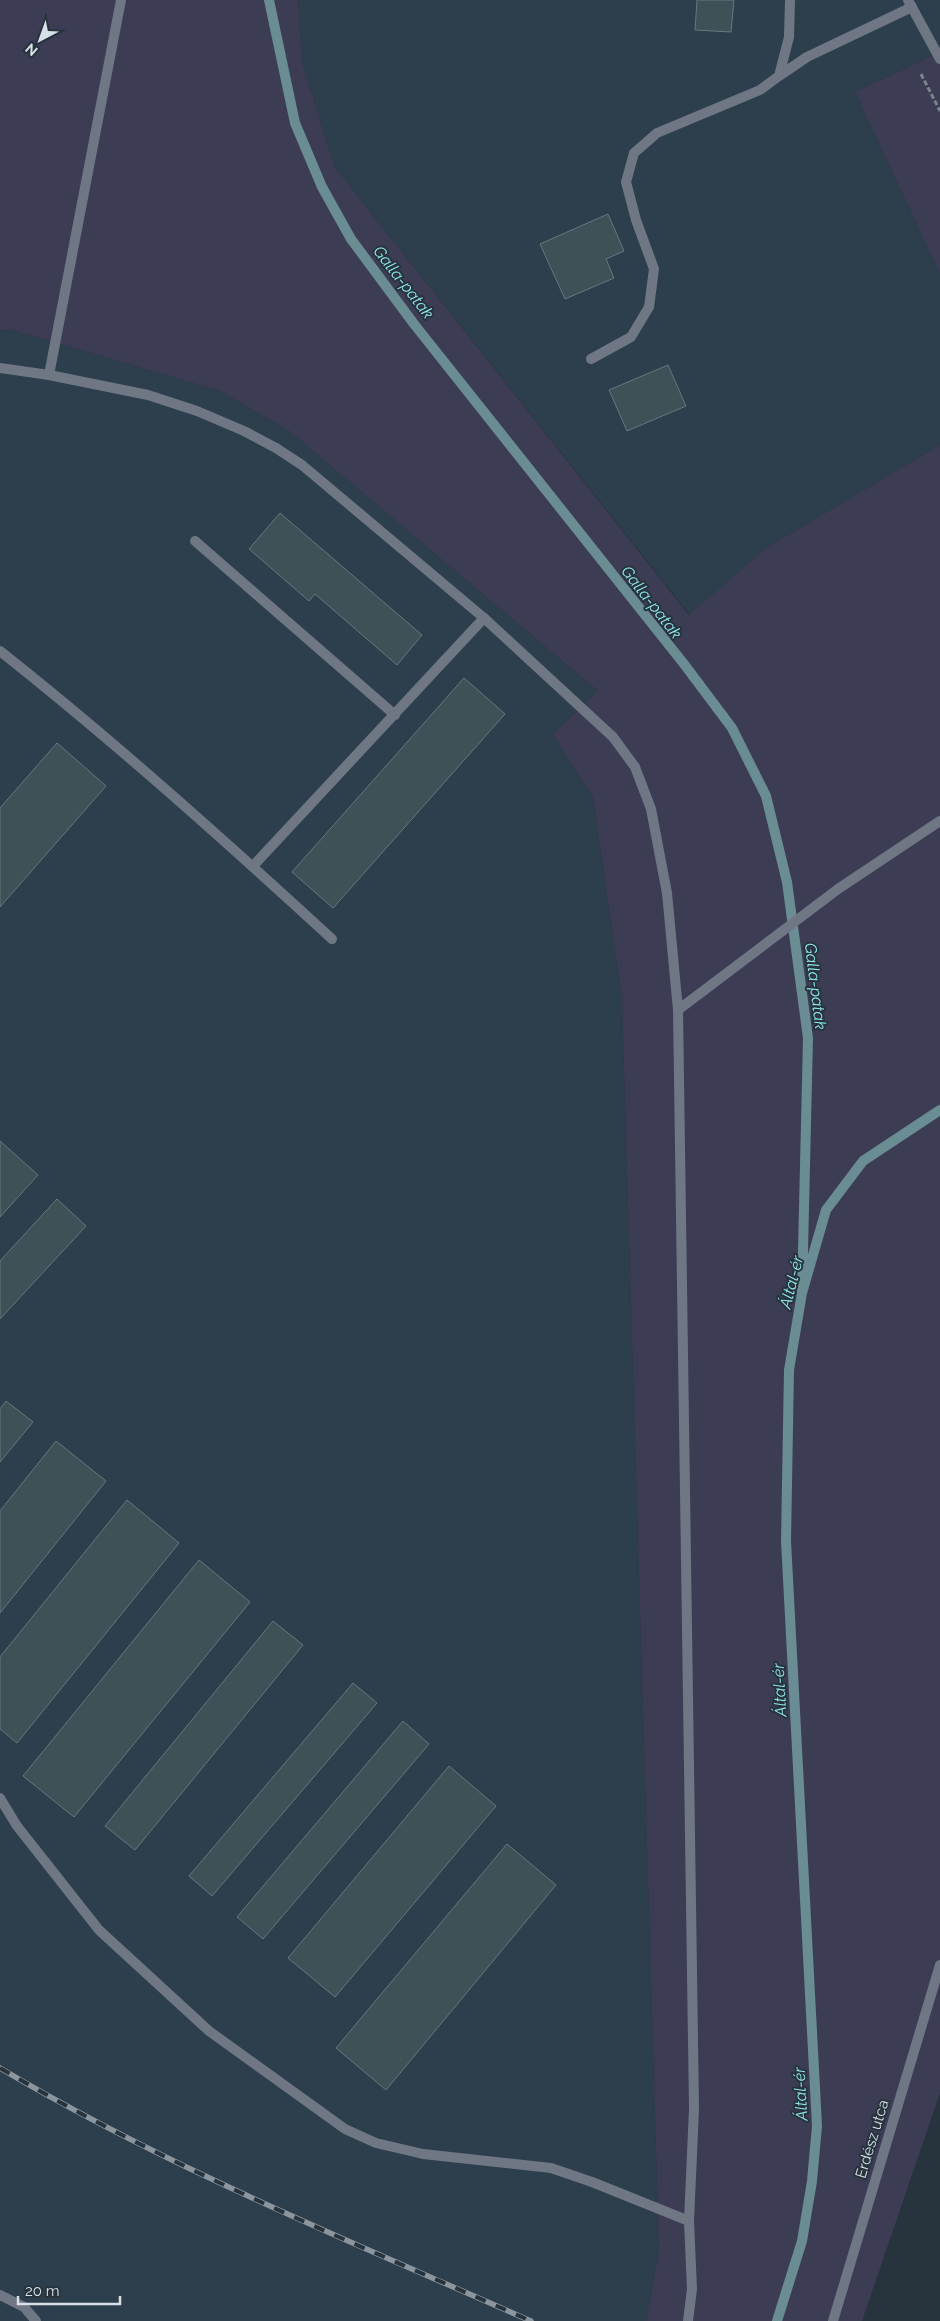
<svg xmlns="http://www.w3.org/2000/svg" width="940" height="2321" font-family="Raleway,sans-serif">
<rect width="100%" height="100%" fill="#27333d"/>
<path fill="#2d3e4c" d="M298 0H940V52L855 92 940 274V445L766 548 690 615 334 166 302 61Z
M0 329 16 331 220 391 288 430 598 691 553 734 593 798 622 1000 659 2252 646 2321H0Z"/>
<path fill="#3c3d54" d="M0 0H298L302 61 334 166 689 615 766 548 940 445V2093L862 2321H646L659 2252 622 1000 593 798 553 734 598 691 288 430 220 391 16 331 0 329Z
M940 52V274L855 92Z"/>
<g fill="none" stroke-linecap="round" stroke-linejoin="round">
<path stroke="#698d92" stroke-width="10" d="M269 0 295 123 322 187 351 239 414 324 684 664 732 728 766 796 787 882 808 1038 802 1293
M777 2321 802 2241 812 2181 817 2126 786 1541 789 1370 802 1293 826 1210 863 1161 940 1110"/>
</g>
<path fill="#3f5056" stroke="#66787f" d="M697 0H734L731 32 695 30Z
M608 214 624 251 606 259 614 278 565 299 540 244Z
M668 365 686 406 627 431 609 390Z
M280 513 422 635 397 665 315 594 309 601 249 549Z
M464 678 505 714 333 908 292 872Z
M57 743 106 786 0 907V808Z
M0 1141 38 1175 0 1217Z
M57 1199 86 1226 0 1319V1261Z
M6 1401 33 1422 0 1462V1409Z
M56 1441 106 1481 0 1613V1511Z
M127 1500 179 1543 17 1743 0 1729V1657Z
M199 1560 250 1602 74 1817 23 1776Z
M273 1621 303 1645 135 1850 105 1826Z
M353 1683 377 1703 212 1896 189 1876Z
M403 1721 429 1744 263 1939 237 1917Z
M449 1766 496 1806 335 1997 288 1958Z
M507 1844 556 1885 386 2090 336 2048Z"/>
<g fill="none" stroke-linecap="round" stroke-linejoin="round">
<path stroke="#7b848d" stroke-width="3" stroke-dasharray="5 2.5" stroke-linecap="butt" d="M921 74 940 111"/>
<path stroke="#6f7785" stroke-width="10" d="M779 76 807 57 912 7
M591 359 631 337 649 307 654 269 636 220 626 182 634 153 657 133 760 90 779 76 789 37 790 0
M195 541 395 715
M0 651C115 742 224 840 332 939
M253 866 484 618
M0 1798 17 1826 99 1930 209 2031 345 2129 376 2143 423 2154 551 2168 592 2182 689 2221
M0 2295 24 2307 36 2321"/>
<path stroke="#6f7785" stroke-width="10" d="M908 0 940 59
M0 368 49 375 148 395 197 411 244 431 276 448 302 465 484 618 613 737 635 767 651 809 667 893 678 1010 694 2109 689 2221 692 2289 688 2321
M49 375 121 0
M678 1010 838 889 940 821
M833 2321 940 1965"/>
<g stroke="#8b959d" stroke-width="5.5">
<path id="rail" d="M0 2068C169 2168 352 2242 531 2321"/>
</g>
<use href="#rail" stroke="#27333d" stroke-width="4" stroke-dasharray="11" stroke-linecap="butt"/>
</g>
<g text-anchor="middle" stroke-width="4" stroke-linejoin="round" paint-order="stroke">
<g font-size="15" fill="#d9e0e7" stroke="#27333d">
<text transform="translate(872 2139) rotate(-73)" y="5">Erdész utca</text>
</g>
<g font-size="16" font-style="italic" fill="#93e8ee" stroke="#27333d">
<text transform="translate(404 282) rotate(52)" y="6">Galla-patak</text>
<text transform="translate(652 602) rotate(52)" y="6">Galla-patak</text>
<text transform="translate(816 986) rotate(83)" y="6">Galla-patak</text>
<text transform="translate(791 1282) rotate(-76)" y="6">Által-ér</text>
<text transform="translate(779 1690) rotate(-93)" y="6">Által-ér</text>
<text transform="translate(800 2094) rotate(-93)" y="6">Által-ér</text>
</g>
</g>
<g transform="translate(40 40) rotate(221)" stroke="#27333d" stroke-width="4" paint-order="stroke">
<path d="M0-4L9 19L0 12L-9 19Z" fill="#d9e0e7"/>
<text y="-8" font-size="14" font-weight="bold" text-anchor="middle" fill="#d9e0e7">N</text>
</g>
<path d="M18 2296v8h102v-8" fill="none" stroke="#d9e0e7" stroke-width="2.5"/>
<text x="25" y="2296" font-size="15" fill="#d9e0e7" stroke="#27333d" stroke-width="4" paint-order="stroke">20 m</text>
</svg>
